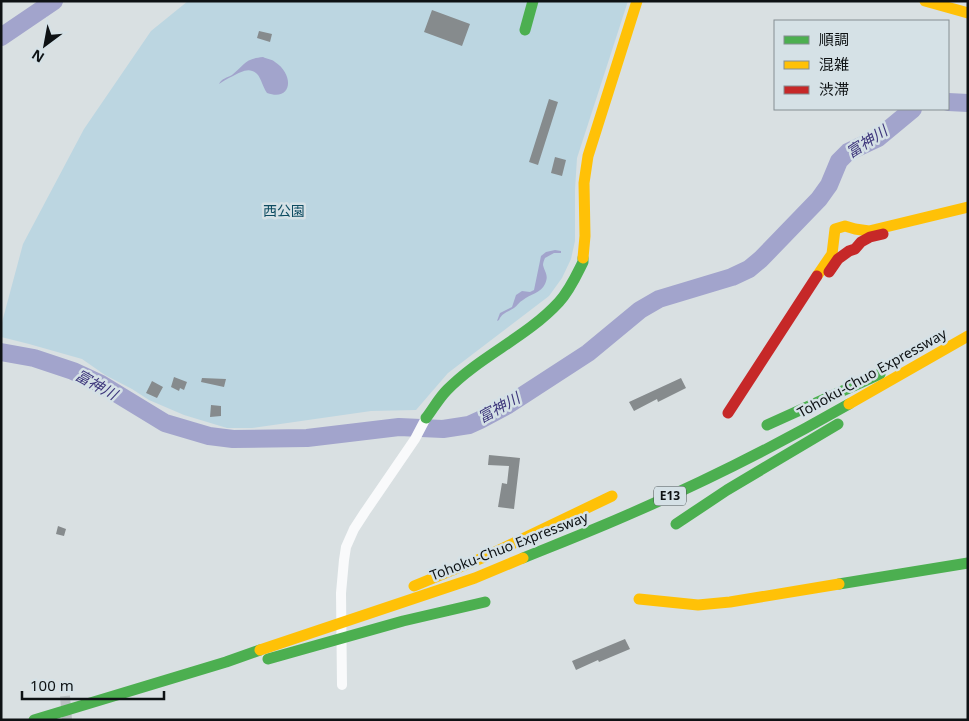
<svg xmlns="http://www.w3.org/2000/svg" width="969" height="721" font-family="'Noto Sans','Noto Sans JP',sans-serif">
<rect width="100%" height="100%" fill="#d9e0e2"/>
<path fill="#bcd6e1" d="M188 1H628L577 158 575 190V241L571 259 562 278 549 296 448 373 416 410 371 411 252 428H227L184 415 149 400 132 389 105 375 82 359 29 344 1 337V326L23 244 84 129 151 31Z"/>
<path fill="#a2a4cc" d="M263 57C267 59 272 59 275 62 294 74 293 102 267 93 263 87 261 79 258 75 250 66 241 72 233 76 227 79 223 81 219 84 222 78 227 78 232 75 245 65 244 59 263 57Z
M555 250 561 251V253H554L545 258C544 260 543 263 543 265 545 273 549 275 545 284 541 293 530 294 523 300 519 302 517 306 514 308 508 312 502 313 499 320L497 321 500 313 512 307 516 295 522 291 530 292 534 290 541 256 546 252Z"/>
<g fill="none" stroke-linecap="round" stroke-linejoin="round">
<path stroke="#a2a4cc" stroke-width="18" d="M1 37 54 1
M948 102 968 103
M1 352 34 358 73 371 101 384 165 423 209 436 233 439 307 438 399 427 443 429 469 425 480 420 508 405 588 353 640 310 659 299 732 277 749 269 761 259 819 199 829 185 839 161 848 152 878 138 913 109"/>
</g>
<path fill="#868b8d" d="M432 10 470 24 462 46 424 32Z
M259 31 272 34 270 42 257 38Z
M549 99 558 102 538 165 529 162Z
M555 157 566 160 562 176 551 173Z
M174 377 187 382 184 390 180 388 179 391 171 387Z
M202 378 226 379 224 387 201 382Z
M681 378 686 388 658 402 657 399 634 411 629 402Z
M152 381 163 387 157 398 146 393Z
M211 405 221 406V416L210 417Z
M489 455 520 458 514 509 498 507 502 483 507 484 509 466 488 465Z
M58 526 66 529 64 536 56 534Z
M625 639 630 649 599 662 598 660 576 670 572 661Z"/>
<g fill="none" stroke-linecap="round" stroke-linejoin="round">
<path stroke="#bbc1c3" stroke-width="10" stroke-dasharray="10 5" stroke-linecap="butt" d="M65 696 67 720"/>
<path stroke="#f9fafb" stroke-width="10" d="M342 685 341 593 344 560 346 547 354 529 365 512 415 439 426 418"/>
<path stroke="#4caf50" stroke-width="11" d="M525 30 533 1
M426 418C433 409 439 398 447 390 480 356 527 337 559 302 570 290 576 276 583 262V258
M767 425 880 374
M676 524 727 490 838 424
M523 558C560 543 596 529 632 513 706 481 779 444 849 404
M839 584 968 563
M268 659 403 621 485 602
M34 720 226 662 260 650"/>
<path stroke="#ffc107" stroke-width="11" d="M925 1 968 13
M583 258 585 236 584 183 588 156 637 1
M817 276 832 254 835 229 845 226 855 229 869 231 968 207
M849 404 968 336
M414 586 487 556 612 496
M639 599 698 605 730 602 839 584
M260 650 475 578 523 558"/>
<path stroke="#c62828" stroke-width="11" d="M829 272 838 259 849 251 855 249 861 242 870 237 883 234
M728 413 817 276"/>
</g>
<g text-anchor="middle" stroke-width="5" stroke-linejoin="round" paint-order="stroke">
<rect fill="#d5e1e6" stroke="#4a5053" stroke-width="1" x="654" y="486.5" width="32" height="19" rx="4"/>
<g font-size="12" font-weight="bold" fill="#0e1214">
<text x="670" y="500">E13</text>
</g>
<g font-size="14" fill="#0e4c61" stroke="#d5e1e6">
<text x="284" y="216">西公園</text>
</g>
<g font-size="14" fill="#0e1214" stroke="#d5e1e6">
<text transform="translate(872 373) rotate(-29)" y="5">Tohoku-Chuo Expressway</text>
<text transform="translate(509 546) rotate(-21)" y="5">Tohoku-Chuo Expressway</text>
</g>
<g font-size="15" font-style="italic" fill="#3d367b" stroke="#d5e1e6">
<text transform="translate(867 142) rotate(-33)" y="5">富神川</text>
<text transform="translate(96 385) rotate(29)" y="5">富神川</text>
<text transform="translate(499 408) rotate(-29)" y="5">富神川</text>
</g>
</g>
<rect width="969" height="721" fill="none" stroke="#0e1214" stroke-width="5"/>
<rect x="774" y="20" width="175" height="90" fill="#d5e1e6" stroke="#858e92"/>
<rect x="784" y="36" width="25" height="8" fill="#4caf50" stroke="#858e92"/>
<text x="819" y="45" font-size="15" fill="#0e1214">順調</text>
<rect x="784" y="61" width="25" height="8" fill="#ffc107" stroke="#858e92"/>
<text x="819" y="70" font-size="15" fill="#0e1214">混雑</text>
<rect x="784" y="86" width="25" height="8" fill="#c62828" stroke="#858e92"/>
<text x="819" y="95" font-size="15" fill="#0e1214">渋滞</text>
<g transform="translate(45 45) rotate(212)" stroke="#d5e1e6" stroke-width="4" paint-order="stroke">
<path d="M0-4L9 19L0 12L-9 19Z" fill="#0e1214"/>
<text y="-8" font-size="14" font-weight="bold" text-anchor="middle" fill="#0e1214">N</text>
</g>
<path d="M22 691v8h142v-8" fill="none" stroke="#0e1214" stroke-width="2.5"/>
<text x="30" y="691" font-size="15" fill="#0e1214" stroke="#d5e1e6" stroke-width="4" paint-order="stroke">100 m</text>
</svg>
